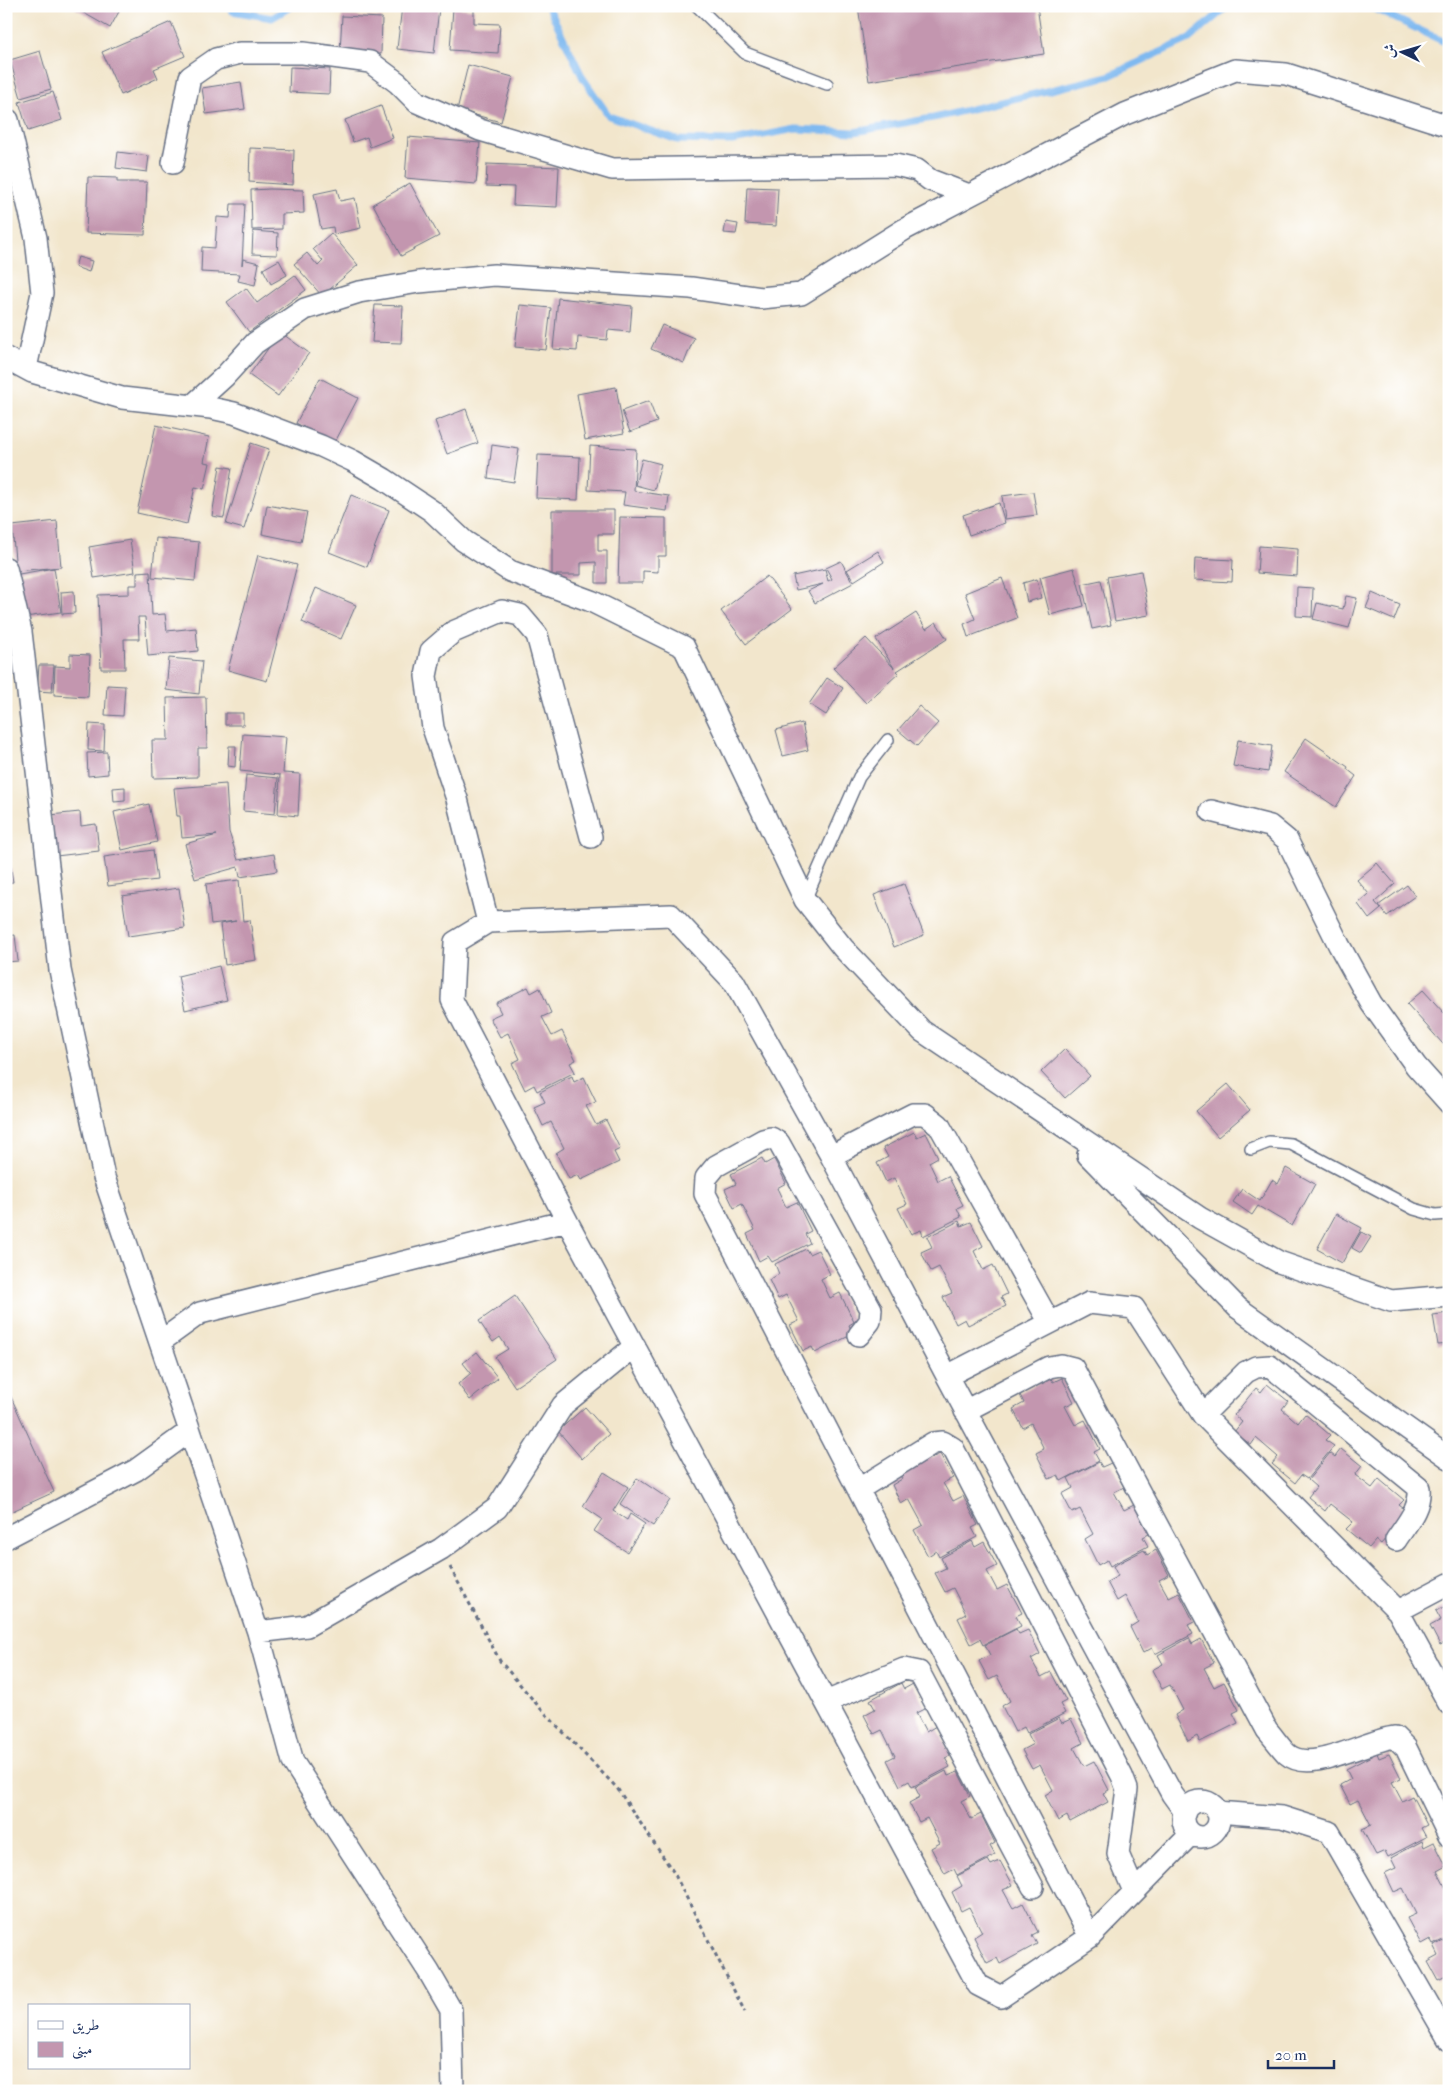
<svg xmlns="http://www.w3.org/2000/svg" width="1455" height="2097" font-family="'IM FELL French Canon',Amiri,serif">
<rect width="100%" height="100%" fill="#fff"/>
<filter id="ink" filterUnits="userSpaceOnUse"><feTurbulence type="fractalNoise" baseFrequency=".02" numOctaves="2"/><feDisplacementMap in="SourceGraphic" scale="10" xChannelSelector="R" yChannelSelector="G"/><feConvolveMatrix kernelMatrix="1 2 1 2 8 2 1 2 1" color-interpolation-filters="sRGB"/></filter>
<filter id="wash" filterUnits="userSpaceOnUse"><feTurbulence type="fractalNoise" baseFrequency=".0096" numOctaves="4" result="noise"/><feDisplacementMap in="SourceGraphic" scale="20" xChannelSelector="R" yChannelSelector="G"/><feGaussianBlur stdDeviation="1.12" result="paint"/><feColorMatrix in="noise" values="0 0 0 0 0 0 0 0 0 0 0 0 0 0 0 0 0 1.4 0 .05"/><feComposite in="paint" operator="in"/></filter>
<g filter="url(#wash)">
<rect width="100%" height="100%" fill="#f2e6cc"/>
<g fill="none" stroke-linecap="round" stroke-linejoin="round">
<path stroke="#7fb9f0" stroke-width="7" d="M229 6 232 11 272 18 292 6
M548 6 583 78 609 116 677 140 732 141 796 129 854 132 938 117 1109 76 1189 39 1228 6
M1369 6 1449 44"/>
</g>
<g id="blocks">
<path fill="#c396af" d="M76 6H122L110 28 75 8Z
M402 6 439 8 434 53 397 49Z
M858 6H1037L1044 54 869 81Z
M453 8 474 9V23L500 24 498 53 450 50Z
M342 16 382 18 381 54 340 52Z
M171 22 185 56 154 69 158 78 121 95 102 52Z
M40 51 51 89 21 98 10 60Z
M468 65 513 77 501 122 457 110Z
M290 67 330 69 329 94 289 92Z
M10 80 13 108H6V81Z
M241 82 245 109 206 114 202 88Z
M53 92 62 120 28 131 19 102Z
M381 106 393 138 370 147 367 137 353 142 345 120Z
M408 137 480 143 476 184 405 178Z
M250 148 294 150 293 185 249 182Z
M118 152 149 156 147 172 116 168Z
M487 164 559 167 557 207 513 205 514 187 486 186Z
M88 177 117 178V182H147L145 235 86 233Z
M410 183 439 236 401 256 373 204Z
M747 187 778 188 776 226 745 224Z
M270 189 303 190 304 213 282 214V229L252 230 251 190Z
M337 189 340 201 355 198 361 228 334 234 333 227 321 229 314 194Z
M231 204H245L242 265 243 259 259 263 255 285 238 281 240 274 201 272 202 247 215 248 217 217 230 218Z
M726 222 738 224 736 234 724 233Z
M253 231 278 233 277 255 252 254Z
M331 233 358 265 322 296 294 264 307 253 318 266 323 261 313 249Z
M78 257 92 261 89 272 75 267Z
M279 260 287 275 271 284 263 269Z
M295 275 306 290 249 332 227 302 246 288 257 303Z
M558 298 632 306 630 332 608 330 607 340 578 337 577 351 553 349Z
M375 305 403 306 401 343 372 342Z
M520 305 551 308 546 350 515 347Z
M662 325 694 338 684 363 651 349Z
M280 332 309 353 278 396 249 375Z
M320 378 358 398 334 444 296 423Z
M616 387 624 433 585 440 577 394Z
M649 401 657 422 630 432 622 411Z
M466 409 478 443 447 454 435 421Z
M156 425 209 437 204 462 210 463 204 489 195 487 187 524 137 513Z
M251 443 269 449 244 529 226 524Z
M492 445 519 449 514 482 488 478Z
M590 446 636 449 634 491 669 496 667 511 623 505 625 492 588 490Z
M538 455 580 457 578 500 536 498Z
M642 459 661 464 654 490 635 485Z
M220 466 232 468 224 518 212 516Z
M1033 492 1037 515 1005 519 1002 496Z
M351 495 389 510 367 567 329 552Z
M999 503 1005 523 969 535 963 515Z
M267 505 307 512 301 542 262 534Z
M552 510H614V534H598V551H607V583H596V562L581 563V575H552Z
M620 517 666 518V556H658V572L643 571V583H618Z
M57 521 61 567 16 571 12 526Z
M156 538 199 542 195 581 152 577Z
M130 540 135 572 94 578 89 547Z
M1259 546 1298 549 1297 576 1257 573Z
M878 551 884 562 854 581 847 570Z
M258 555 297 565 267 681 228 670Z
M1195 558 1233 560 1232 582 1194 580Z
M841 561 853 583 815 603 808 591 823 584 796 590 793 576 825 569 828 581 832 579 826 568Z
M54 568 61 612 25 617 19 574Z
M1074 568 1084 606 1050 615 1040 577Z
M150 571 152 615 165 614 167 631 196 628 198 651 148 656 145 617H138L139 639H124L125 669H101L98 595 129 594V585H137V572Z
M1141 571 1149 615 1115 621 1107 577Z
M767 576 792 609 746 644 721 611Z
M1002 578 1017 618 968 637 964 624 975 619 965 593Z
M1037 579 1041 598 1027 602 1023 583Z
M1101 580 1111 625 1092 629 1082 584Z
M1297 587 1313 588 1312 617 1296 616Z
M316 588 356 605 341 639 302 622Z
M74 591 75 613 62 614 61 592Z
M1372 593 1400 605 1394 620 1366 608Z
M1346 596 1357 598 1349 628 1313 619 1317 603 1343 609Z
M916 613 926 629 936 622 947 639 897 671 899 673 866 703 833 668 866 638 894 668 876 639Z
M70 654 90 655 88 697 54 695 55 666 70 667Z
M169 658 202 661 199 694 166 690Z
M39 665H54L52 692 37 691Z
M827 678 843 688 826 715 809 704Z
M107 685 125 686 123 716 105 715Z
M206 697 207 748H198V777L153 778 152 740H168L167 698Z
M919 706 938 723 917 746 898 730Z
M225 713H243V725H225Z
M802 723 808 750 783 756 776 730Z
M89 724 105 725 104 751 88 750Z
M243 734 286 737 283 773 300 774 298 816 278 814 280 775 240 771Z
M1306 738 1348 767 1347 769 1356 776 1336 807 1284 772Z
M1238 740 1272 746 1268 772 1233 766Z
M229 746H236L235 767 228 766Z
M107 752 108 774 88 776 87 753Z
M246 775 278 778 275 814 243 811Z
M226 784 229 832 238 860 274 854 277 871 240 877 238 867 195 879 185 844 217 835 182 838 180 816H177L174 788Z
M125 787V801L114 802 113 788Z
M149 804 157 842 122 850 114 812Z
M80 812 81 826 96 824 99 851 56 856 50 815Z
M6 839 13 882 6 883Z
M153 850 157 880 108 886 104 857Z
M1377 863 1395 884 1375 902 1381 909 1369 919 1358 904 1369 894 1357 880Z
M239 880 243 921 250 920 256 960 225 965 220 924 236 921 211 924 206 884Z
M904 884 924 935 894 947 874 895Z
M1407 885 1415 896 1387 916 1379 905Z
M179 888 185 928 128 936 122 896Z
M15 935 18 961 6 962V936Z
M219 966 227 1000 185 1010 178 976Z
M528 987 531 993 540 988 551 1013 542 1017 552 1036 562 1031 576 1060 570 1063 575 1072 537 1091 534 1085 525 1090 512 1063 520 1059 508 1033 500 1037 490 1018 501 1013 496 1003Z
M1423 990 1444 1013 1449 1009V1039L1443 1044 1407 1004Z
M1065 1049 1090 1076 1065 1098 1041 1072Z
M572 1076 574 1082 584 1077 596 1102 586 1106 596 1125 606 1120 620 1149 614 1152 619 1162 581 1180 578 1175 569 1179 556 1153 564 1148 551 1122 543 1126 534 1107 545 1102 540 1092Z
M1228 1084 1250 1110 1218 1137 1196 1111Z
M914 1132 917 1137 926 1133 938 1157 929 1162 938 1181 948 1176 963 1205 957 1208 961 1217 923 1236 921 1230 911 1234 898 1208 907 1204 894 1178 886 1182 877 1163 888 1157 883 1148Z
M762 1158 765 1164 774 1159 786 1183 777 1188 786 1207 797 1202 811 1231 805 1234 810 1243 772 1262 768 1256 759 1261 747 1234 755 1230 742 1204 734 1208 725 1189 736 1184 731 1174Z
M1286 1168 1315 1184 1292 1226 1258 1206 1252 1215 1233 1202 1242 1189 1260 1201 1272 1180 1278 1184Z
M1336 1214 1362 1228 1342 1263 1317 1249Z
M959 1221 961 1226 971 1222 983 1246 974 1251 983 1270 993 1265 1007 1294 1001 1297 1006 1306 968 1325 965 1319 956 1324 943 1297 952 1293 939 1267 931 1271 921 1252 932 1247 927 1237Z
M1361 1232 1371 1237 1361 1253 1352 1248Z
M806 1249 809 1254 818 1250 830 1274 821 1279 830 1298 840 1293 854 1322 849 1325 853 1334 815 1353 812 1347 803 1351 790 1325 799 1321 786 1295 778 1299 769 1280 779 1274 775 1264Z
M515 1296 557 1359 515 1387 495 1357 508 1349 500 1337 493 1342 479 1321Z
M1449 1313V1344L1438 1345 1433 1315Z
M477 1352 498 1378 470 1400 458 1384 471 1373 463 1363Z
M1050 1377 1053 1382 1062 1378 1074 1402 1065 1406 1075 1425 1085 1420 1100 1449 1094 1452 1099 1461 1061 1481 1058 1475 1049 1479 1036 1453 1044 1449 1031 1423 1023 1428 1013 1409 1024 1403 1019 1393Z
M1267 1384 1288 1401 1282 1409 1298 1423 1305 1414 1330 1435 1325 1440 1334 1446 1307 1479 1301 1475 1295 1483 1272 1464 1278 1457 1256 1438 1251 1445 1234 1432 1242 1422 1234 1415 1256 1388 1261 1392Z
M6 1386 54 1492 6 1514Z
M585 1407 609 1434 582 1459 558 1431Z
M1341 1449 1362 1466 1355 1475 1372 1488 1379 1479 1404 1500 1399 1505 1408 1512 1381 1544 1376 1540 1369 1548 1346 1529 1353 1522 1330 1504 1325 1511 1308 1497 1316 1487 1308 1480 1330 1453 1335 1457Z
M928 1453 931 1458 940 1454 953 1478 943 1483 953 1501 963 1496 978 1525 972 1528 977 1537 939 1557 936 1551 928 1556 914 1530 923 1525 909 1499 901 1504 892 1485 902 1479 897 1469Z
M1099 1462 1102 1467 1111 1463 1124 1487 1114 1492 1124 1510 1134 1505 1149 1534 1143 1537 1148 1546 1110 1566 1107 1560 1098 1565 1085 1539 1093 1534 1080 1509 1072 1513 1062 1494 1073 1488 1068 1478Z
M604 1472 628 1487 613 1511 627 1520 630 1514 645 1524 627 1552 594 1531 602 1519 583 1506Z
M637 1478 670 1500 653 1526 620 1504Z
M972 1541 975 1547 984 1542 997 1566 987 1571 997 1590 1007 1585 1022 1613 1016 1616 1021 1626 983 1645 980 1639 971 1644 958 1618 966 1614 953 1588 945 1592 935 1573 946 1568 941 1558Z
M1144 1550 1147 1555 1156 1550 1169 1575 1159 1580 1169 1598 1179 1593 1194 1622 1188 1625 1193 1634 1155 1654 1152 1648 1143 1653 1130 1627 1138 1622 1125 1596 1117 1601 1107 1582 1118 1576 1113 1566Z
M1449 1604V1641L1440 1645 1430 1626 1441 1620 1436 1611Z
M1016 1629 1019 1634 1028 1630 1040 1654 1031 1659 1041 1677 1051 1672 1066 1701 1060 1704 1065 1713 1027 1733 1024 1727 1015 1732 1002 1706 1010 1701 997 1676 989 1680 979 1661 990 1655 985 1645Z
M1189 1638 1192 1644 1201 1639 1214 1663 1204 1668 1214 1687 1224 1682 1239 1710 1233 1713 1238 1723 1200 1742 1197 1736 1188 1741 1175 1715 1183 1710 1170 1685 1162 1689 1152 1670 1163 1664 1158 1655Z
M901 1683 904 1689 913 1684 926 1708 916 1713 926 1732 936 1726 951 1755 945 1758 950 1767 912 1787 909 1781 900 1786 887 1760 895 1756 882 1730 874 1734 864 1715 875 1709 870 1700Z
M1059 1718 1062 1723 1071 1719 1083 1743 1074 1748 1084 1766 1094 1761 1109 1790 1103 1793 1108 1802 1070 1822 1067 1816 1058 1821 1045 1795 1053 1790 1040 1765 1032 1769 1022 1750 1033 1744 1028 1734Z
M1377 1753 1379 1758 1389 1754 1401 1778 1392 1782 1402 1801 1412 1796 1427 1825 1421 1828 1426 1837 1388 1857 1385 1851 1376 1855 1362 1829 1371 1825 1358 1800 1350 1804 1340 1785 1351 1779 1346 1769Z
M946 1771 948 1776 958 1772 970 1796 961 1801 971 1819 981 1814 995 1843 990 1846 995 1855 957 1875 954 1869 945 1874 931 1848 940 1843 927 1818 919 1822 909 1803 920 1797 915 1787Z
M1422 1841 1424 1847 1434 1842 1446 1866 1437 1871 1447 1890 1449 1889V1937L1433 1945 1430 1939 1421 1944 1407 1918 1416 1914 1403 1888 1394 1892 1385 1873 1396 1868 1391 1858Z
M988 1860 991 1865 1000 1861 1013 1885 1003 1890 1013 1908 1023 1903 1038 1932 1032 1935 1037 1944 1000 1964 997 1958 987 1963 974 1937 982 1932 969 1907 961 1911 952 1892 962 1886 957 1876Z
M1449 1938V1981L1446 1976 1438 1980 1428 1962 1439 1956 1434 1946Z"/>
</g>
</g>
<g filter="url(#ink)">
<use href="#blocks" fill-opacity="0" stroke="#666f84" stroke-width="1"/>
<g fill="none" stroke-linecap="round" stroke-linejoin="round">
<g stroke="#666f84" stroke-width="14">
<path id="service" d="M697 6 745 53 827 84
M805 900 859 777 888 740
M1251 1149 1269 1142 1291 1144 1414 1209 1435 1215 1449 1214"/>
</g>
<g stroke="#666f84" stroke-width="24">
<path id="minor" d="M8 120 36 238 42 293 26 368
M173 163 190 77 216 59 240 53H303L370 62 398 83 417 102 480 130 612 169 895 165 917 170 930 180 969 195
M6 358 32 372 122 398 211 408 234 413 321 446 353 461 384 479 432 511 464 541 510 571 591 601 684 647 805 900 843 948 922 1031 1200 1218 1279 1262 1391 1301 1449 1296
M192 406 225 376 255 343 305 309 359 292 419 282 494 275 691 288 761 298 801 294 905 229 1125 114 1235 70 1286 74 1449 126
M6 568 21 632 60 970 104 1177 258 1632 293 1762 429 1972 451 2010 453 2091
M1211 811 1270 826 1287 840 1339 945 1371 1003 1416 1066 1449 1103
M488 922 457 799 433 728 426 676 431 651 453 632 502 611 520 615 537 635 591 837
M1088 1155 1238 1308 1449 1458
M831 1156 913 1114H925L939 1125 1050 1323
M859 1335 870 1321 871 1309 779 1143 771 1138 763 1140 716 1166 706 1178 705 1194 1090 1937
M160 1342 200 1313 567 1221
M947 1376 1089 1303 1134 1308 1203 1415 1398 1611 1449 1704
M965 1411 1049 1367 1061 1365 1073 1368 1267 1730C1274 1738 1280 1747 1287 1754 1311 1775 1366 1740 1395 1737L1406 1748 1449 1836
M1203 1415 1246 1372 1256 1367 1270 1366 1419 1488C1421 1508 1407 1523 1396 1540
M859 1489 933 1443 943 1442 953 1448 1122 1776 1127 1789 1118 1854 1134 1891
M6 1538 136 1470 190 1431
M1398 1611 1449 1584
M258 1632 307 1626 441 1549 497 1508 563 1405 635 1346
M826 1702 904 1669 919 1672 1033 1887
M1183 1819a18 18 0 1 1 36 0a18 18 0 1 1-36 0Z
M1185 1812 1172 1794 947 1376 831 1156 734 982 671 915 488 922 455 942 452 1000 567 1221 978 1985 1001 1997 1090 1937 1191 1834
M1217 1812 1282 1817 1329 1832 1449 2040"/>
</g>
<path stroke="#666f84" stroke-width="3" stroke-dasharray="4 4" stroke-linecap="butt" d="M450 1567 500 1661 540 1708 617 1788 674 1873 745 2012"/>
<use href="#service" stroke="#fff" stroke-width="11"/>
<use href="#minor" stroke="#fff" stroke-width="21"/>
</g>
</g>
<rect width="1455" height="2097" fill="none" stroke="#fff" stroke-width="25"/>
<rect x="28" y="2004" width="162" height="65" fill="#ffffff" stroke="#a4acbf"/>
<rect x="38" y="2021" width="25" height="8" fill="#ffffff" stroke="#a4acbf"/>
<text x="72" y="2030" font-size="15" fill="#1b2f5e">طريق</text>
<rect x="38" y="2042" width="25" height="15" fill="#c396af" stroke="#a4acbf"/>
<text x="72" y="2054" font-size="15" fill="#1b2f5e">مبنى</text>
<g transform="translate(1402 52) rotate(275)" stroke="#ffffff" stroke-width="4" paint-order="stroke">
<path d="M0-4L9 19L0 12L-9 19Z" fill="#1b2f5e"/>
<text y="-8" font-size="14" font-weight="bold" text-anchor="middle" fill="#1b2f5e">ش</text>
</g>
<path d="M1268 2060v8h66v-8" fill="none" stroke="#1b2f5e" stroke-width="2.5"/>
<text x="1275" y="2060" font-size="15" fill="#1b2f5e" stroke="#ffffff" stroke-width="4" paint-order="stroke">20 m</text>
</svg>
